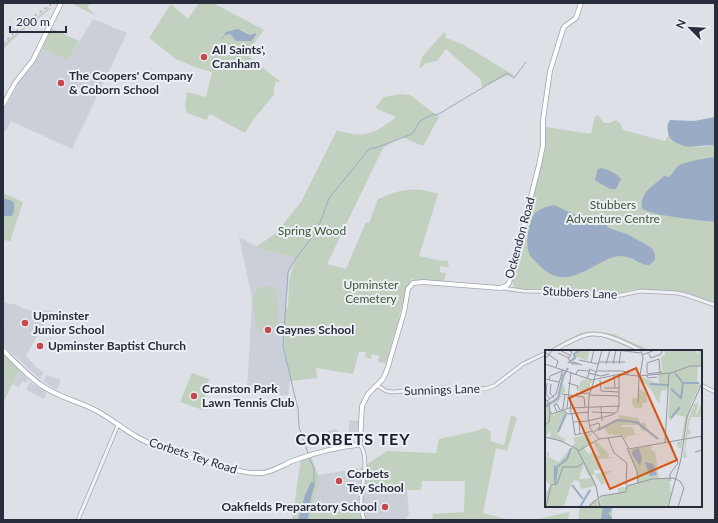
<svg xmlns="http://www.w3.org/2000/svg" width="718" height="523" font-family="Lato,sans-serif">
<rect width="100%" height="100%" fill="#dde0e6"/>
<path fill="#cbcfd8" d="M93 19 127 33 72 149 11 121 6 131H3V106L6 107 21 79 32 67 42 49 68 60Z
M239 237 264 250 296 258 289 273 286 309 285 349 290 381 288 396 246 392 248 375 252 298Z
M3 301 11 305 13 303 25 309 35 311 52 310 26 356 37 368 44 373 40 379 3 345V330L5 324 3 322Z
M20 371 28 379 26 383 22 381 19 387 12 384Z
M47 375 61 380 57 390 43 381Z
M30 382 39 388 40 387 47 392 44 399 26 390Z
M349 420 360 421V433L349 432Z
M334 429 338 430 337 434 339 447 330 449 326 435 329 434 328 431Z
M361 468 359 504 314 506 315 492 318 487V475Z
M407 490 409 514 405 520H364L362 512V491L388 493Z"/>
<path fill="#c2d0bf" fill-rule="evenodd" d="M71 3H91L87 7 96 16Z
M199 3H213L264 30 246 54 282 83 276 81 274 88V95L253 120 245 133 210 114 206 120 187 113 185 105 187 92 206 97 212 72 197 68 176 59 149 38 171 4 188 19ZM242 30 250 35 256 33V36L252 41H236L230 34 225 35 221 38 224 34Z
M48 8H51L21 32 3 49V45L8 40Z
M51 28 79 41 68 60 42 49Z
M445 31 446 38 464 45 515 76H506L482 88 481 80 446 49 437 61 426 63 419 69 422 57Z
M399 94 410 95 439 117 423 146 402 137 383 148 327 264 346 269 366 222 369 223 378 199C400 189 415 186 438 194L419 256 442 261 447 260 449 267 440 266V272L446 273 444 281H414L412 278 407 289 386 363 378 362 379 356 372 354 371 359 365 357 366 352H359L353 374 316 368 317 378 290 381 285 349 284 311 286 307 288 308 289 280 296 258 264 250 257 246 275 234 301 202 337 130C363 139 375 134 396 117L375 108 384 97Z
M598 115 604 123H610L615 120C620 122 622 125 623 130L665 141 668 136 671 141 695 147 715 146V303L684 292 636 289 614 294 591 290 521 289 515 288 512 281 513 274 515 272 518 262 517 258 523 236 524 235 529 215 528 214C537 186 545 156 546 127L591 134 595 116Z
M3 193 23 202 10 241 3 240Z
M263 286C278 285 278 298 278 310 278 315 279 321 278 325 277 330 272 334 267 334 254 334 255 319 254 310 254 305 253 299 254 295 255 290 259 288 263 286Z
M593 331 614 334 651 351H637L603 337H585L555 351 557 345 581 333Z
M3 353 20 370 12 384 3 403Z
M192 373 209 379 203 410 180 402Z
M511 415 517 418 507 451 496 448 483 513 510 520H432L433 514 464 512 465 481H422L421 490H407L388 493 359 490 361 468 387 451 436 453 439 439 472 432 485 428 491 432 490 441 504 445Z
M311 456 318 475V487L315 492 314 506 358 504 359 502H361L364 520H292L301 458Z
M580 506H613L611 520H578Z
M570 512 568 520H533Z"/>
<path fill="#9aabc5" d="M238 29 250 35 256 33V35L252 41H236L230 34 225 35 222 39H221L226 32Z
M715 117V146C701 143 691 151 677 143 672 141 668 138 668 132 667 127 667 124 670 120L694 121Z
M715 157V222C701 220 649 216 642 208 640 191 655 185 664 176L669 177C673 174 674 170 677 167 681 162 708 158 715 157Z
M601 168C608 170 617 173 621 179L616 189H610L596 181 595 179 598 169Z
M3 198 12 201 14 203V211L12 216H3Z
M554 205 597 225 605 224 609 228 627 234 652 248 655 254V260L649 265C639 265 631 255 620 256 613 256 606 260 600 263 587 270 569 282 553 275 545 272 538 264 532 258 523 249 529 224 534 214 539 209 547 206 554 205Z
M311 482H314L315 484 311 497 308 520H298L305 495Z
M603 506H612L611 511 608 514 612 517 611 520H601Z"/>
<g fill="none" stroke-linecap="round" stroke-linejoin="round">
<path stroke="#9aabc5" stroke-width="1" d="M308 453 299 427 298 409 283 346 288 272 296 258 317 231 329 198 370 148H375L412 134 420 121 433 114 437 115 507 73 514 78 526 62
M309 457 314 469V481"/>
<g stroke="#a3a7b0" stroke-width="4.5">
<path id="minor" d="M502 288 523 291 583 292 616 296 641 291 677 293 686 295 715 305
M552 351C562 346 575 338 586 335 602 330 627 344 642 351
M701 385 715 392
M378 386 386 391 392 392C409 391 425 389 442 388 459 387 477 393 494 386L523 364 546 353
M359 444C371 455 361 487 361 501 361 508 362 514 364 520
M78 520 118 425"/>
</g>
<g stroke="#9da3b1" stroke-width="5.5">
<path id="major" d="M3 105 15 83 33 60 61 3
M3 350C15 362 27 375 41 385 56 396 74 400 91 408 107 415 121 428 137 437 161 450 188 457 214 464 229 468 245 474 262 473 273 472 284 464 295 460 315 453 337 447 357 445L360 442 362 406 368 394 383 379 387 370 404 312 408 289 413 283 423 282 500 288 506 286 509 283 539 165 543 145V120L550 71 563 29 565 26 576 18 581 3"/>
</g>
<use href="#minor" stroke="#f0f1f5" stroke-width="3"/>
<use href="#major" stroke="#fff" stroke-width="4"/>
<path stroke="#787e8f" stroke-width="1" stroke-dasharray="2 4" stroke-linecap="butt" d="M3 43 30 19 53 3"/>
</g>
<g fill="#c6484f" stroke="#eceff4" stroke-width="1.5">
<circle cx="204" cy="57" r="4"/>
<circle cx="61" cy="83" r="4"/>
<circle cx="25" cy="323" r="4"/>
<circle cx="268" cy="330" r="4"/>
<circle cx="40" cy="346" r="4"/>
<circle cx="194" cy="396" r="4"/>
<circle cx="339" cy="481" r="4"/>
<circle cx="385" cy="507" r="4"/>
</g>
<g text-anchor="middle" stroke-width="4" stroke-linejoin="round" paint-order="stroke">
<g font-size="12" font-weight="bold" fill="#282d3c" stroke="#eceff4" text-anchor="start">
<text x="212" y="54">All Saints',<tspan x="212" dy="14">Cranham</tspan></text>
<text x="69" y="80">The Coopers' Company<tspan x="69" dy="14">&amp; Coborn School</tspan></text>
<text x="33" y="320">Upminster<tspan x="33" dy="14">Junior School</tspan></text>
<text x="276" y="334">Gaynes School</text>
<text x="48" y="350">Upminster Baptist Church</text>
<text x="202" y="393">Cranston Park<tspan x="202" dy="14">Lawn Tennis Club</tspan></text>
<text x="347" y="478">Corbets<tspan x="347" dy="14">Tey School</tspan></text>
<text x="377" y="511" text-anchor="end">Oakfields Preparatory School</text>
</g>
<g font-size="12" fill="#395736" stroke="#eceff4">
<text x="613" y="209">Stubbers<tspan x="613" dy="14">Adventure Centre</tspan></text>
<text x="312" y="235">Spring Wood</text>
<text x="371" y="289">Upminster<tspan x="371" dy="14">Cemetery</tspan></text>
</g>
<g font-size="12" fill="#282d3c" stroke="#eceff4">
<text transform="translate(520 238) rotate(-75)" y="4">Ockendon Road</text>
<text transform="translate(580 293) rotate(3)" y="4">Stubbers Lane</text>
<text transform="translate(442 390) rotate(-2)" y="4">Sunnings Lane</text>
<text transform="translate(193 456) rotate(18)" y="4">Corbets Tey Road</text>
</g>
<g font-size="16" font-weight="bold" letter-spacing="1" fill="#1a1e2c" stroke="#eceff4">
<text x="353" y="445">CORBETS TEY</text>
</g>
</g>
<g transform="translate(545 350)">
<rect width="157" height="157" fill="#dde0e6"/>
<path d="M28 0H45L42 11 33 7 25 12 30 2ZM120 0H150L153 5 154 0 157 2V16H153L152 33 149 36 156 33 146 54 136 98H133L132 92H136L140 67 129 64 126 71 123 67 125 35 122 40 116 41 114 54 105 38 95 29V26L114 34 113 25 117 22 116 6 120 5ZM21 22 18 33 21 43 18 42 13 53 5 54V58L8 66 15 60 22 63 12 85 20 89 19 92 5 88 6 80 0 87V53L12 49 18 23ZM42 29V34L43 29 48 31 45 34V41H32L36 31ZM94 39 102 44V53H98L96 59 88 57 87 51 88 47 93 49ZM157 51V67H146L143 79H145L146 83 142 86 140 100 142 108 138 107 142 74 149 54 154 53 151 63 152 64ZM74 65 93 68 96 74 98 72 101 74V81L96 80 94 75H76V77H87L91 85 82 86V90L78 86 63 84 58 77 74 70ZM49 82 44 87 47 92 39 97 40 100 44 104 50 102 52 106 55 105 48 92 51 91 64 104 63 107H67V108L53 109 58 120H49L50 124 69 120 58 126 60 134H56L50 124 47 125 51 136 36 139 34 131 30 130 26 134 19 157H1L0 144 6 135 0 130 2 102 5 103 3 107 14 112 30 93 27 85 28 88ZM39 114 42 124 46 128 34 129ZM106 95 107 101H110L114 128H124L126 144 122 157H43L48 150H52L56 154 55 147 73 143V138L81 137V111L82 135 92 133 93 126 83 100Z" fill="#c2d0bf" fill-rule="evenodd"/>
<path d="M94 98 97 108 95 116 87 104 88 100ZM100 112 108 114 112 125 105 126Z" fill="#9aabc5"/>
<path fill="none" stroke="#9aabc5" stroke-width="2" d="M23 13 30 8 29 4 36 0M130 23 138 33H154M105 34 123 35M126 39 136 48 138 33M0 57 13 48 18 26 23 18M126 68 135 57M53 80 72 70 84 71 93 73 113 89M13 82 21 64M12 117 22 109 26 98M10 130V116M10 134 12 117M27 135 38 149M35 157 45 140"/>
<path fill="none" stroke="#9598a2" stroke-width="1" d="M15 0 26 6M72 0 96 3M0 2 13 11 11 17M13 3 24 8 27 2 23 0M104 4 106 8 116 4 117 0M97 5 110 0M23 8 27 14H33M0 9 8 0M34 10 53 14M54 12H80M46 13 49 0M0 14 47 30 75 24 93 26 126 23 145 16H157M26 14 28 12 37 15M61 14 65 0M68 14 71 0M74 14 76 0M51 21H76L83 22V25M43 23 56 26 64 24M102 23V13L114 9 115 22M31 24 33 20 44 21M74 24V56M102 24 117 22M69 25 70 38M95 25 98 8 96 0M101 25 103 28 112 27M0 29 14 32M42 29 45 19 51 22M4 30 5 26 17 21M49 30 57 0M49 30 44 46 43 67 45 78 54 89 77 86 84 99 157 86M55 30 56 41 74 42M2 33 1 44 5 49M23 33 33 36 32 39M6 34 5 43 9 48M59 38H74M17 44 39 47 40 57M31 44 44 43M44 45 74 46M25 47 26 64M0 48 4 54 5 62 4 72 0 75M2 51 11 44 18 19M93 53 94 26M56 57 57 71M22 58 26 22M16 59 23 64 43 62M18 59 20 44M5 62 7 64 24 58 75 56M12 62 9 55 12 54 15 60M47 62 70 63M27 64 30 85M43 71 67 65 73 61V56M28 72 43 71M34 72 35 84M44 76 54 73 55 77 49 82M30 85 48 81M0 87 16 91 32 99 51 136 55 157M63 88 69 103 82 113 81 135M120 92 124 23M125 92 133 113 125 124V131M82 98 92 121 93 133M33 101 54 89M150 102 157 100 156 86M1 157 6 135 12 134 18 117H32L38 113M43 157 56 146 81 142 82 136 107 129 128 128 135 131 139 138 133 157M123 157 136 109 142 67 157 33"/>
<path fill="#d55511" fill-opacity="0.15" stroke="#d55511" stroke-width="2" d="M91 18 132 110 65 139 24 48Z"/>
<rect width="157" height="157" fill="none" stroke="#282d3c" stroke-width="2"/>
</g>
<rect width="718" height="523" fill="none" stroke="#282d3c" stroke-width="8"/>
<g transform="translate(690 28) rotate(294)" stroke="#eceff4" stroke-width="3" paint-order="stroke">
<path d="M0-3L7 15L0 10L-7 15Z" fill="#282d3c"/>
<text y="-6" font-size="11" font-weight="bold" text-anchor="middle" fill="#282d3c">N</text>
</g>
<path d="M10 26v6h56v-6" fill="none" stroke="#282d3c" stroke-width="2"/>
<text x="16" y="26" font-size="12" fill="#282d3c" stroke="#eceff4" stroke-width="3" paint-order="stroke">200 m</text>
</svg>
